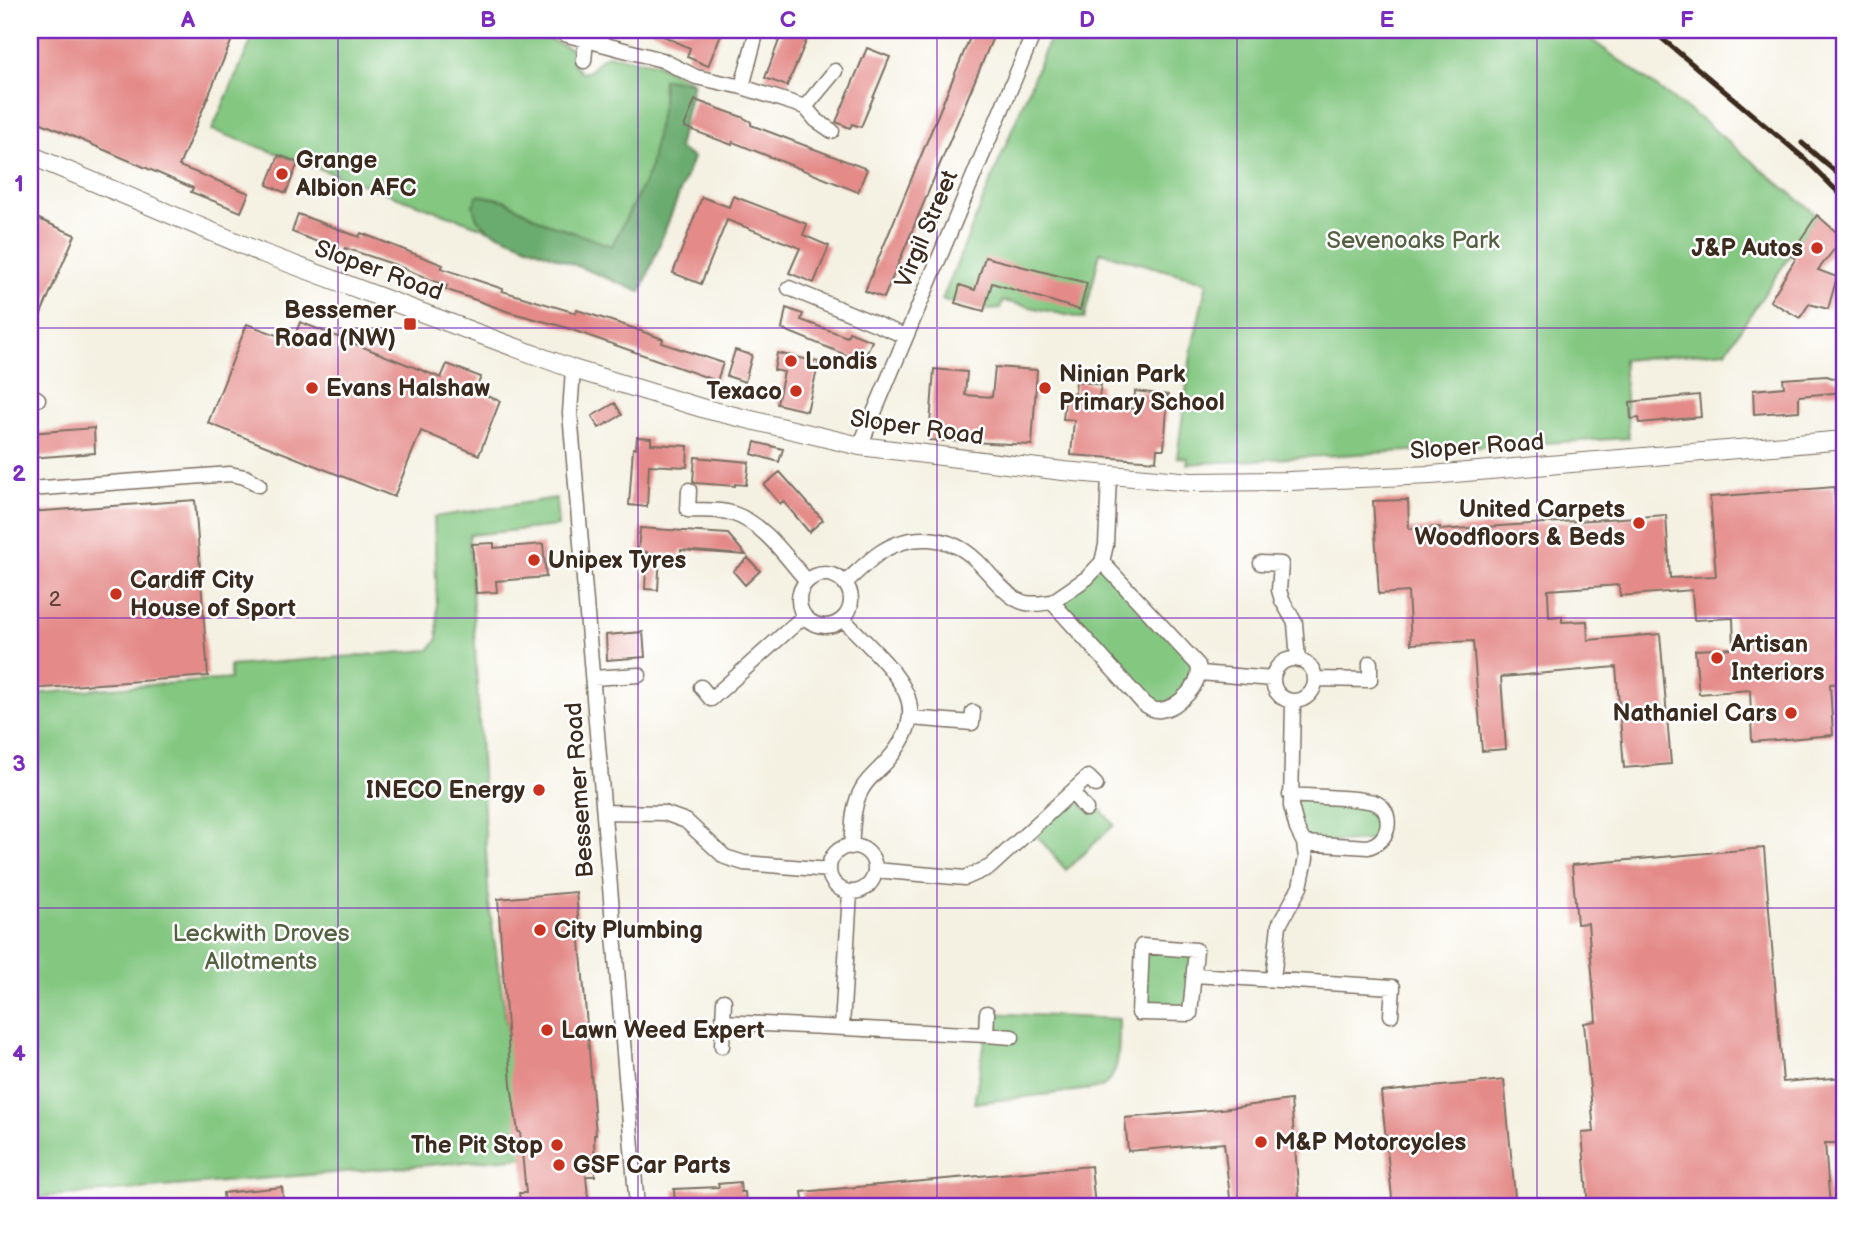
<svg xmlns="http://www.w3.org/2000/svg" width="1875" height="1237" font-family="'Balsamiq Sans',sans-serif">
<rect width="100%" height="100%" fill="#fff"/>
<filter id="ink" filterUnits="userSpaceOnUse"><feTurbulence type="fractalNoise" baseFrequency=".0143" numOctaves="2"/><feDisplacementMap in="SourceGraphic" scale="14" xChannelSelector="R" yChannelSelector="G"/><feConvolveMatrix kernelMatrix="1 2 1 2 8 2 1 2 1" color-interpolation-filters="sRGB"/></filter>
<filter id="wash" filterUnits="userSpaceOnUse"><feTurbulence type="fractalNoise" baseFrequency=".00686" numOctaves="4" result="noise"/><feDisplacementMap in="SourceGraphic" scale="28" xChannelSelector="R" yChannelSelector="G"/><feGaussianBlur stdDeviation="1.57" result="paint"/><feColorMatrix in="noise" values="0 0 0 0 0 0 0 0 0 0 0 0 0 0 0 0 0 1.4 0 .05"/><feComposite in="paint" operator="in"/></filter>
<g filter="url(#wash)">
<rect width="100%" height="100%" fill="#f4f1e2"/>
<path fill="#83c781" stroke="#5f7850" stroke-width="2" d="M256 30H526L572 49 571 61 581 73C595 73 595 59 608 55L655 63 693 82 678 148 693 158 641 292 489 230 212 130Z
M1053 30H1578L1703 121 1817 215 1726 351 1623 360 1629 438 1187 464 1188 458 1177 457 1192 348 1207 282 1100 252 1084 319 1003 301 1000 309 987 310 942 300Z
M556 498 558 526 469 535 489 904 526 1157 30 1198V694L230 679V666L429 650 438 639 434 517Z
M1102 562 1192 657 1197 684 1154 710 1052 602Z
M1072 792 1086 809 1094 802 1114 825 1066 870 1031 829Z
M1290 795 1383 809 1382 840 1304 843Z
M1142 946 1196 950 1190 1014 1139 1013Z
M987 1013 1119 1019C1118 1042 1123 1076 1100 1088L974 1103 986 1035Z"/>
<path fill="#6aac6f" stroke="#526b46" stroke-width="2" d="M663 79 693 82 678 148 693 158 641 292 489 230 477 219 473 205 478 195 504 200 544 222 612 246 649 172 662 105Z"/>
<g id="blocks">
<path fill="#e48b89" d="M30 30H236L179 166 249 193 241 212 191 192 193 188 30 118Z
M650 30H723L708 66 687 57 690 48Z
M783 30H811L787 86 765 78Z
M973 30H996L884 298 865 291Z
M867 48 890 57 861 127 852 124 850 128 836 122Z
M695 100 742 117 751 122V125L867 169 858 192 733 142 732 145 684 127Z
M279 155 298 163 286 193 267 185Z
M733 196 807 224 803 235 829 246 814 283 789 273 800 248 727 220 701 284 673 273 702 197 729 207Z
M298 214 359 237 361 233 379 240 443 265 441 268 503 289 502 291 576 313 577 310 624 325 663 339 662 343 723 363 717 381 561 326 509 312 445 289 447 286 390 263 345 248 343 252 292 232Z
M30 215 75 235 30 339Z
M1817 215 1843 238 1818 270 1837 277 1828 309 1809 304 1800 318 1770 301 1796 258 1790 255Z
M985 257 1087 283 1080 310 992 283 984 311 955 303 960 285 975 290Z
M786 308 803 314 801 320 847 337 849 332 872 341 863 362 782 329Z
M300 322 441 378 447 364 481 377 475 391 500 401 479 455 421 431 394 497 208 423 247 324 293 341Z
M735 350 752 355 745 382 727 376Z
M777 353 819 362 807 411 777 404 784 372 774 370Z
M995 367 1037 370 1032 445 929 440 934 369 967 372 965 395 992 397Z
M1827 376 1845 383V392L1799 396V411L1754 414 1753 390 1784 387 1783 379Z
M1076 381 1101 385 1098 404 1134 409 1135 391 1168 395 1164 449H1157L1156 461 1071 455 1074 420 1063 419 1066 393H1075Z
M1699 395 1701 417 1640 423 1639 418 1631 419 1630 402Z
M615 403 622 415 599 428 592 416Z
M94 428 95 453 30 458V433Z
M637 437 651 438V444L688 446 687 467 649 465 647 507 629 505 633 448H636Z
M755 442 783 449 779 462 752 454Z
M695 457 749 462 746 485 735 484V486L695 483 693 481Z
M780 472 823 520 809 532 783 501 780 504 764 485Z
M1834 487 1838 538H1845V553L1839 554 1840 579H1845V683L1830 684 1833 735 1752 742 1750 690 1699 694 1695 650 1734 648 1733 618 1694 620 1692 590 1620 596 1619 585 1548 590 1549 617 1562 616V622L1587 621 1588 640 1660 634 1671 764 1624 768 1616 667 1501 677 1506 749 1482 751 1473 641 1411 644 1408 592 1379 594 1373 501 1408 500 1409 529 1440 527V530L1666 515 1670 578 1716 576 1710 497Z
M195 500 208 676 30 689V512Z
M640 528 728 534 746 555 681 550V555L660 554 658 590 645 589 647 552 638 551Z
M494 543V548L543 544 546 577 496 581 497 592 476 593 472 544Z
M748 558 760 571 745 585 733 571Z
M643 632 645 657 607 660 606 635Z
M1764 848 1783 1082 1845 1077V1143H1825L1830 1207H1588L1582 1133 1594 1132 1584 1023 1596 1021 1588 923 1577 924 1572 865Z
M576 892 596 1135H594L595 1176H586L589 1207H521L519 1193H526L520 1132H518L511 1085 498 899Z
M1504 1080 1516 1207H1393L1381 1092Z
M1291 1100 1300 1207H1231L1224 1143 1128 1151 1125 1118 1221 1109Z
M1091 1166 1095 1207H804L802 1192Z
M740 1182 741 1192H745L746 1207H675L674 1189 719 1187 718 1184Z
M282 1187 284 1207H224L223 1193Z"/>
</g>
</g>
<g filter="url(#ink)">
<use href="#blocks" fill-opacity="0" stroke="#7c7063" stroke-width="2"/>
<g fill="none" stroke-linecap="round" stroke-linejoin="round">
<g stroke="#7c7063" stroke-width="17">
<path id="minor" d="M564 34 662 60 696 77 742 87 805 107 816 120 832 131
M584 61 586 41
M742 87 757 30
M805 107 835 71
M789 288 905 336
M573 369 570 413 637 1207
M30 394 38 399
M860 446 1035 30
M30 489 230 474 245 477 259 485
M689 490 688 510C701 511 718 509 731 513 764 523 785 556 807 581
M1102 562 1198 665C1203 683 1179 708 1160 710 1154 711 1149 707 1144 704L1052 602 1087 578Z
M1102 562 1106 545 1109 476
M1261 563 1281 564 1279 590 1282 600 1295 623 1298 660
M799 600a26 26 0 1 1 52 0a26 26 0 1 1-52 0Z
M846 582C856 573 867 562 878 554 909 532 950 534 977 561 990 573 1004 594 1020 601 1030 606 1042 603 1052 602
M843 619C863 640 894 667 906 693 917 717 904 742 887 761 879 770 868 778 862 789 852 806 853 827 851 847
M1273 680a21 21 0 1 1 42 0a21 21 0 1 1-42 0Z
M1200 673 1273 679
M593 678 639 675
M1315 679 1370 680V663
M701 687 711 699 804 616
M911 718 972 723 973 712
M1072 792 1086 809
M1290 795C1308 797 1366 797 1378 804 1387 809 1389 820 1387 829 1384 839 1378 844 1368 847L1304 843
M604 812 664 813 686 821 725 857 744 863 829 870
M829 869a23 23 0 1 1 46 0a23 23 0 1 1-46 0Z
M875 870 965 878 990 867 1088 777 1096 785
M1142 946 1196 950 1190 1014 1139 1013Z
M1194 975 1393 987 1391 1015
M1273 979 1279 925 1300 887 1306 858 1304 843 1297 829 1291 806 1293 702
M723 1022 986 1035 987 1013
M842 1027 850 892
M986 1035 1012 1037
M722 1046 724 1001"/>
</g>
<g stroke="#7c7063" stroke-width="20">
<path id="tertiary" d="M30 155 262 253 573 369 705 409 860 446 1063 471 1192 482 1289 481 1431 475 1845 440"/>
</g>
<use href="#minor" stroke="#fff" stroke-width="14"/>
<use href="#tertiary" stroke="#fff" stroke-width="18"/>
<path stroke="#3b2a1e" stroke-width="5" d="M1652 30 1805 159 1845 199
M1802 143 1845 180"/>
</g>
</g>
<path fill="none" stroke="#7b2cbf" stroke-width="2" stroke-opacity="0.55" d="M338 30V1207M638 30V1207M937 30V1207M1237 30V1207M1537 30V1207M30 328H1845M30 618H1845M30 908H1845"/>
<g fill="#c8321e" stroke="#fff" stroke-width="2.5">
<circle cx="282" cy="174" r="7"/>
<circle cx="1817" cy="248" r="7"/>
<rect x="403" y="317" width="14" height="14" rx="3.5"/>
<circle cx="791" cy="361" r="7"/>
<circle cx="312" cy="388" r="7"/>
<circle cx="1045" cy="388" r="7"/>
<circle cx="796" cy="391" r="7"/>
<circle cx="1639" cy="523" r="7"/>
<circle cx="534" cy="560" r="7"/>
<circle cx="116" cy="594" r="7"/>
<circle cx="1717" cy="658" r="7"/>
<circle cx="1791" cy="713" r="7"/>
<circle cx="539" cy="790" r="7"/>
<circle cx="540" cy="930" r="7"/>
<circle cx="547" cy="1030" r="7"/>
<circle cx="1261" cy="1142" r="7"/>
<circle cx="557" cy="1145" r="7"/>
<circle cx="559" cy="1165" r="7"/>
</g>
<g text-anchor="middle" stroke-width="5" stroke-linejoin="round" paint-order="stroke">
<g font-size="21" fill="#654239">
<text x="55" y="606">2</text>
</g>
<g font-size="24" font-weight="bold" fill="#3b2a1e" stroke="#fff" text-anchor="start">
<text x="296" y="168">Grange<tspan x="296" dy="28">Albion AFC</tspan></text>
<text x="1803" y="256" text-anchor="end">J&amp;P Autos</text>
<text x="396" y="318" text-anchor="end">Bessemer<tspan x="396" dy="28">Road (NW)</tspan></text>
<text x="805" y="369">Londis</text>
<text x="1059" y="382">Ninian Park<tspan x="1059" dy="28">Primary School</tspan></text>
<text x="326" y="396">Evans Halshaw</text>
<text x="782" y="399" text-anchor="end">Texaco</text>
<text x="1625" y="517" text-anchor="end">United Carpets<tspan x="1625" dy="28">Woodfloors &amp; Beds</tspan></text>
<text x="548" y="568">Unipex Tyres</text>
<text x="130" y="588">Cardiff City<tspan x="130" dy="28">House of Sport</tspan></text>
<text x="1731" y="652">Artisan<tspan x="1731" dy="28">Interiors</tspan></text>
<text x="1777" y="721" text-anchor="end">Nathaniel Cars</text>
<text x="525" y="798" text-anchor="end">INECO Energy</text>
<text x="554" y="938">City Plumbing</text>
<text x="561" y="1038">Lawn Weed Expert</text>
<text x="1275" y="1150">M&amp;P Motorcycles</text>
<text x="543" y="1153" text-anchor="end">The Pit Stop</text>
<text x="573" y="1173">GSF Car Parts</text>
</g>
<g font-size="24" fill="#3b2a1e" stroke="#fff">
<text transform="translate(926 229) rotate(-67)" y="8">Virgil Street</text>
<text transform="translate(379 270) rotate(20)" y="8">Sloper Road</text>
<text transform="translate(917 427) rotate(8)" y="8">Sloper Road</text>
<text transform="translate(1477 446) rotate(-4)" y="8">Sloper Road</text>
<text transform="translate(579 790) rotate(-94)" y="8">Bessemer Road</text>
</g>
<g font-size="24" fill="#546141" stroke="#fff">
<text x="1413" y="248">Sevenoaks Park</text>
<text x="261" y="941">Leckwith Droves<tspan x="261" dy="28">Allotments</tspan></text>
</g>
</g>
<rect width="1875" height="1237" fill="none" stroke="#fff" stroke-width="77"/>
<rect x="38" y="38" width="1798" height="1160" fill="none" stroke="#7b2cbf" stroke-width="2.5"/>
<g font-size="23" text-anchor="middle" font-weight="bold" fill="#7b2cbf">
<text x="188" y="27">A</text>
<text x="488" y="27">B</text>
<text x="788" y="27">C</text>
<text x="1087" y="27">D</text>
<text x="1387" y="27">E</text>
<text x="1687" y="27">F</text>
<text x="19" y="191">1</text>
<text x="19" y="481">2</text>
<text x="19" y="771">3</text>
<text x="19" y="1061">4</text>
</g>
</svg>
